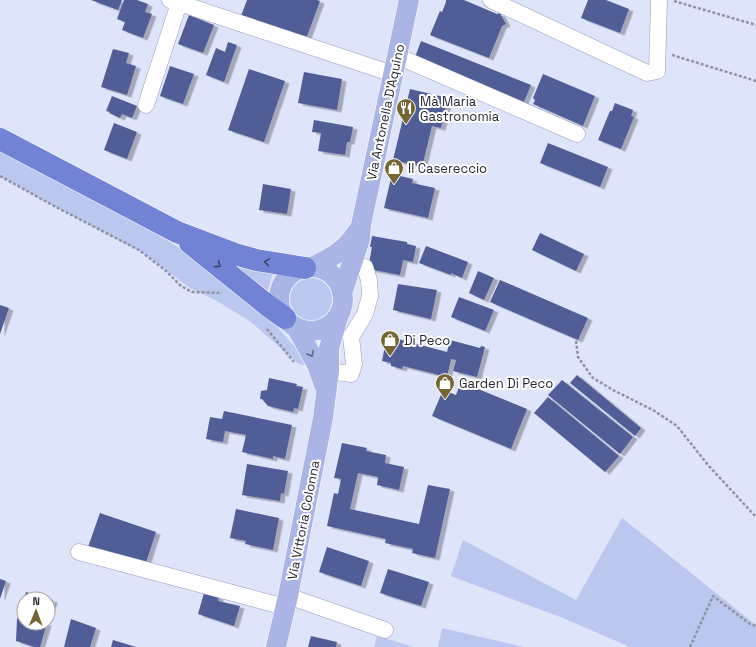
<svg xmlns="http://www.w3.org/2000/svg" width="756" height="647" font-family="'Space Grotesk',sans-serif">
<defs>
<filter id="shadow"><feDropShadow dx="4.5" dy="2.5" stdDeviation="0" flood-color="#0004"/></filter>
</defs>
<rect width="100%" height="100%" fill="#dee4f9"/>
<path fill="#bcc7f0" d="M0 150 156 233 201 262 230 283 276 326 295 347 305 365 299 364 251 322 217 301 190 288 145 254 65 212 0 176Z
M224 260 273 272 267 293Z
M290 299a21 21 0 1 1 42 0a21 21 0 1 1-42 0Z
M622 518 756 625V647H630L563 618 451 576 463 540 576 600Z
M442 628 524 647H438Z
M377 636 414 647H374Z"/>
<path fill="#515d96" filter="url(#shadow)" d="M91 0H122L118 10Z
M124 0H137L148 4 145 12 152 14 143 38 122 30 125 22 117 19Z
M247 0H317L320 1 306 39 241 16Z
M446 0H464L497 14 500 13 506 24 502 26 489 58 430 35 440 11 442 12 446 2Z
M588 0H606L629 9 620 33 581 18Z
M189 15 214 25 203 53 178 44Z
M421 41 531 85 523 104 414 60Z
M228 42 237 45 224 82 206 75 216 48 225 52Z
M113 49 129 53 126 63 136 66 127 95 101 87Z
M170 66 194 74 183 104 160 96Z
M249 69 285 81 264 142 228 130Z
M304 72 342 79 337 110 298 103Z
M543 74 595 96 583 126 533 104 535 100 533 98Z
M410 89 448 98 441 128 432 126 422 167 393 160Z
M112 96 137 106 132 118 122 114 120 118 109 113 110 112 106 111Z
M615 103 633 110 631 116 634 117 621 149 598 140 610 111H612Z
M314 120 353 127 350 142H347L345 155 318 151 321 133 312 132Z
M114 123 137 132 127 159 104 150Z
M548 143 608 167 600 187 540 163Z
M392 174 413 179 412 183 435 188 428 218 384 208Z
M263 184 291 189 287 214 259 210Z
M540 233 584 254 576 271 532 250Z
M372 236 407 242V244L416 246 413 262 403 260 400 275 368 269 372 247H370Z
M426 246 468 262 462 278 451 273V275L419 263Z
M478 271 494 278 484 300 469 293Z
M500 280 588 318 578 340 490 302Z
M398 284 437 290 431 319 393 310Z
M459 297 494 310 485 331 451 317Z
M0 305 9 308 0 334Z
M387 336 447 352 450 340 480 348 481 346 485 347 477 377 453 371 456 360 451 359 447 377 403 366 402 369 391 366V363L382 361Z
M577 375 641 428 635 436 570 383Z
M269 378 297 384 296 386 303 387 298 409 294 408 293 412 268 406 262 399H260L261 391 267 390Z
M562 380 633 437 620 454 548 395Z
M461 382 527 409 511 449 432 416 443 390 456 395Z
M548 397 619 456 605 472 534 413Z
M224 411 292 425 285 459 273 456V459L242 452 246 435 225 431 223 442 206 439 210 417 222 419Z
M342 443 367 448 366 451 386 455 385 463 404 467 399 490 377 485 378 477 358 473 350 509 419 524 428 485 450 489 435 558 412 553 413 549 385 543 386 539 327 526 334 493 338 494 341 479 334 478Z
M247 464 288 471 284 494 281 493 280 501 242 495Z
M236 509 279 518 273 550 245 544 246 541 230 538Z
M100 513 156 532 145 566 88 547Z
M327 547 369 561 361 586 319 572Z
M388 569 429 582 421 606 380 593Z
M0 579 6 581 0 599Z
M26 592 53 600 48 618V599H24V623H47L40 647H35L16 641 17 619 20 614 18 613Z
M204 593 219 597 218 601 240 606 234 626 198 614Z
M71 619 96 628 90 647H64Z
M311 636 337 642 336 647H308Z
M113 640 136 647H111Z"/>
<g fill="none" stroke-linecap="round" stroke-linejoin="round">
<g stroke="#929bbc" stroke-width="17">
<path id="minor" d="M170 0 393 74
M491 0 647 73 657 71 659 0
M397 56 577 134
M146 105 179 3
M329 371 351 374 354 364 351 337 365 314 370 296 369 280 365 267
M79 552 285 607
M288 596 385 630"/>
</g>
<g stroke="#fff" stroke-width="21">
<path id="major" d="M312 267C331 258 346 250 357 232
M279 299a32 32 0 1 1 64 0a32 32 0 1 1-64 0Z
M342 293 360 239 361 225 409 0
M296 327 317 365 324 385
M276 647 288 596 323 418 329 371V348L339 314"/>
</g>
<g stroke="#fff" stroke-width="23">
<path id="highway" d="M0 139 177 232 235 254 256 260 305 268
M190 243 267 305 285 318"/>
</g>
<path stroke="#8e92a4" stroke-width="2.5" stroke-dasharray="3 2" stroke-linecap="butt" d="M674 1 756 25
M672 55 756 81
M0 176 54 206 139 250 165 270 181 286 192 292 222 293
M267 329 294 362
M576 341 578 357 593 378 613 390 653 410 677 426 708 465 756 517
M690 647 713 596 750 624 756 626"/>
<use href="#minor" stroke="#fff" stroke-width="16"/>
<use href="#major" stroke="#aab5e6" stroke-width="20"/>
<use href="#highway" stroke="#7283d6" stroke-width="22"/>
</g>
<defs><path id="oneway-chevron" d="M-2-3.5L2.5 0L-2 3.5" fill="none" stroke-width="1.6" stroke-linecap="round" stroke-linejoin="round"/></defs>
<g stroke="#3c4365">
<use href="#oneway-chevron" transform="translate(267 262) rotate(-170)"/>
<use href="#oneway-chevron" transform="translate(218 265) rotate(37)"/>
</g>
<use stroke="#616785" href="#oneway-chevron" transform="translate(311 354) rotate(61)"/>
<defs>
<g id="restaurant-pin" transform="scale(1)"><path d="M0 17L-7.5 6A9.5 9.5 0 1 1 7.5 6Z" fill="#746533" stroke="#fff"/><path d="M-5-6h1v4h1v-4h1v4h1v-4h1v5L-1.5 .5V6h-2V.5L-5-1ZM5-6V6H3V1.5H1.5Q1.5-4 5-6Z" fill="#fff"/></g>
<g id="shop-pin" transform="scale(1)"><path d="M0 17L-7.5 6A9.5 9.5 0 1 1 7.5 6Z" fill="#746533" stroke="#fff"/><path d="M-5-2.5h2.3a2.7 3.5 0 0 1 5.4 0H5L5.5 6h-11ZM-1.5-2.5h3a1.5 2.3 0 0 0-3 0Z" fill="#fff"/></g>
</defs>
<g fill-rule="evenodd">
<use href="#restaurant-pin" x="406" y="108"/>
<use href="#shop-pin" x="394" y="168"/>
<use href="#shop-pin" x="390" y="340"/>
<use href="#shop-pin" x="445" y="383"/>
</g>
<g text-anchor="middle" stroke-width="4" stroke-linejoin="round" paint-order="stroke">
<g font-size="13" fill="#252835" stroke="#fff" text-anchor="start">
<text x="420" y="106">Mà Maria<tspan x="420" dy="15">Gastronomia</tspan></text>
<text x="408" y="173">Il Casereccio</text>
<text x="404" y="345">Di Peco</text>
<text x="459" y="388">Garden Di Peco</text>
</g>
<g font-size="13" fill="#252835" stroke="#fff">
<text transform="translate(385 112) rotate(-78)" y="5">Via Antonella D'Aquino</text>
<text transform="translate(303 520) rotate(-79)" y="5">Via Vittoria Colonna</text>
</g>
</g>
<g transform="translate(36 611) rotate(1)"><circle r="19" fill="#ffffff" stroke="#a8a9ae"/>
<path d="M0-3L7 15L0 10L-7 15Z" fill="#746533"/>
<text y="-6" font-size="11" font-weight="bold" text-anchor="middle" fill="#252835">N</text>
</g>
</svg>
